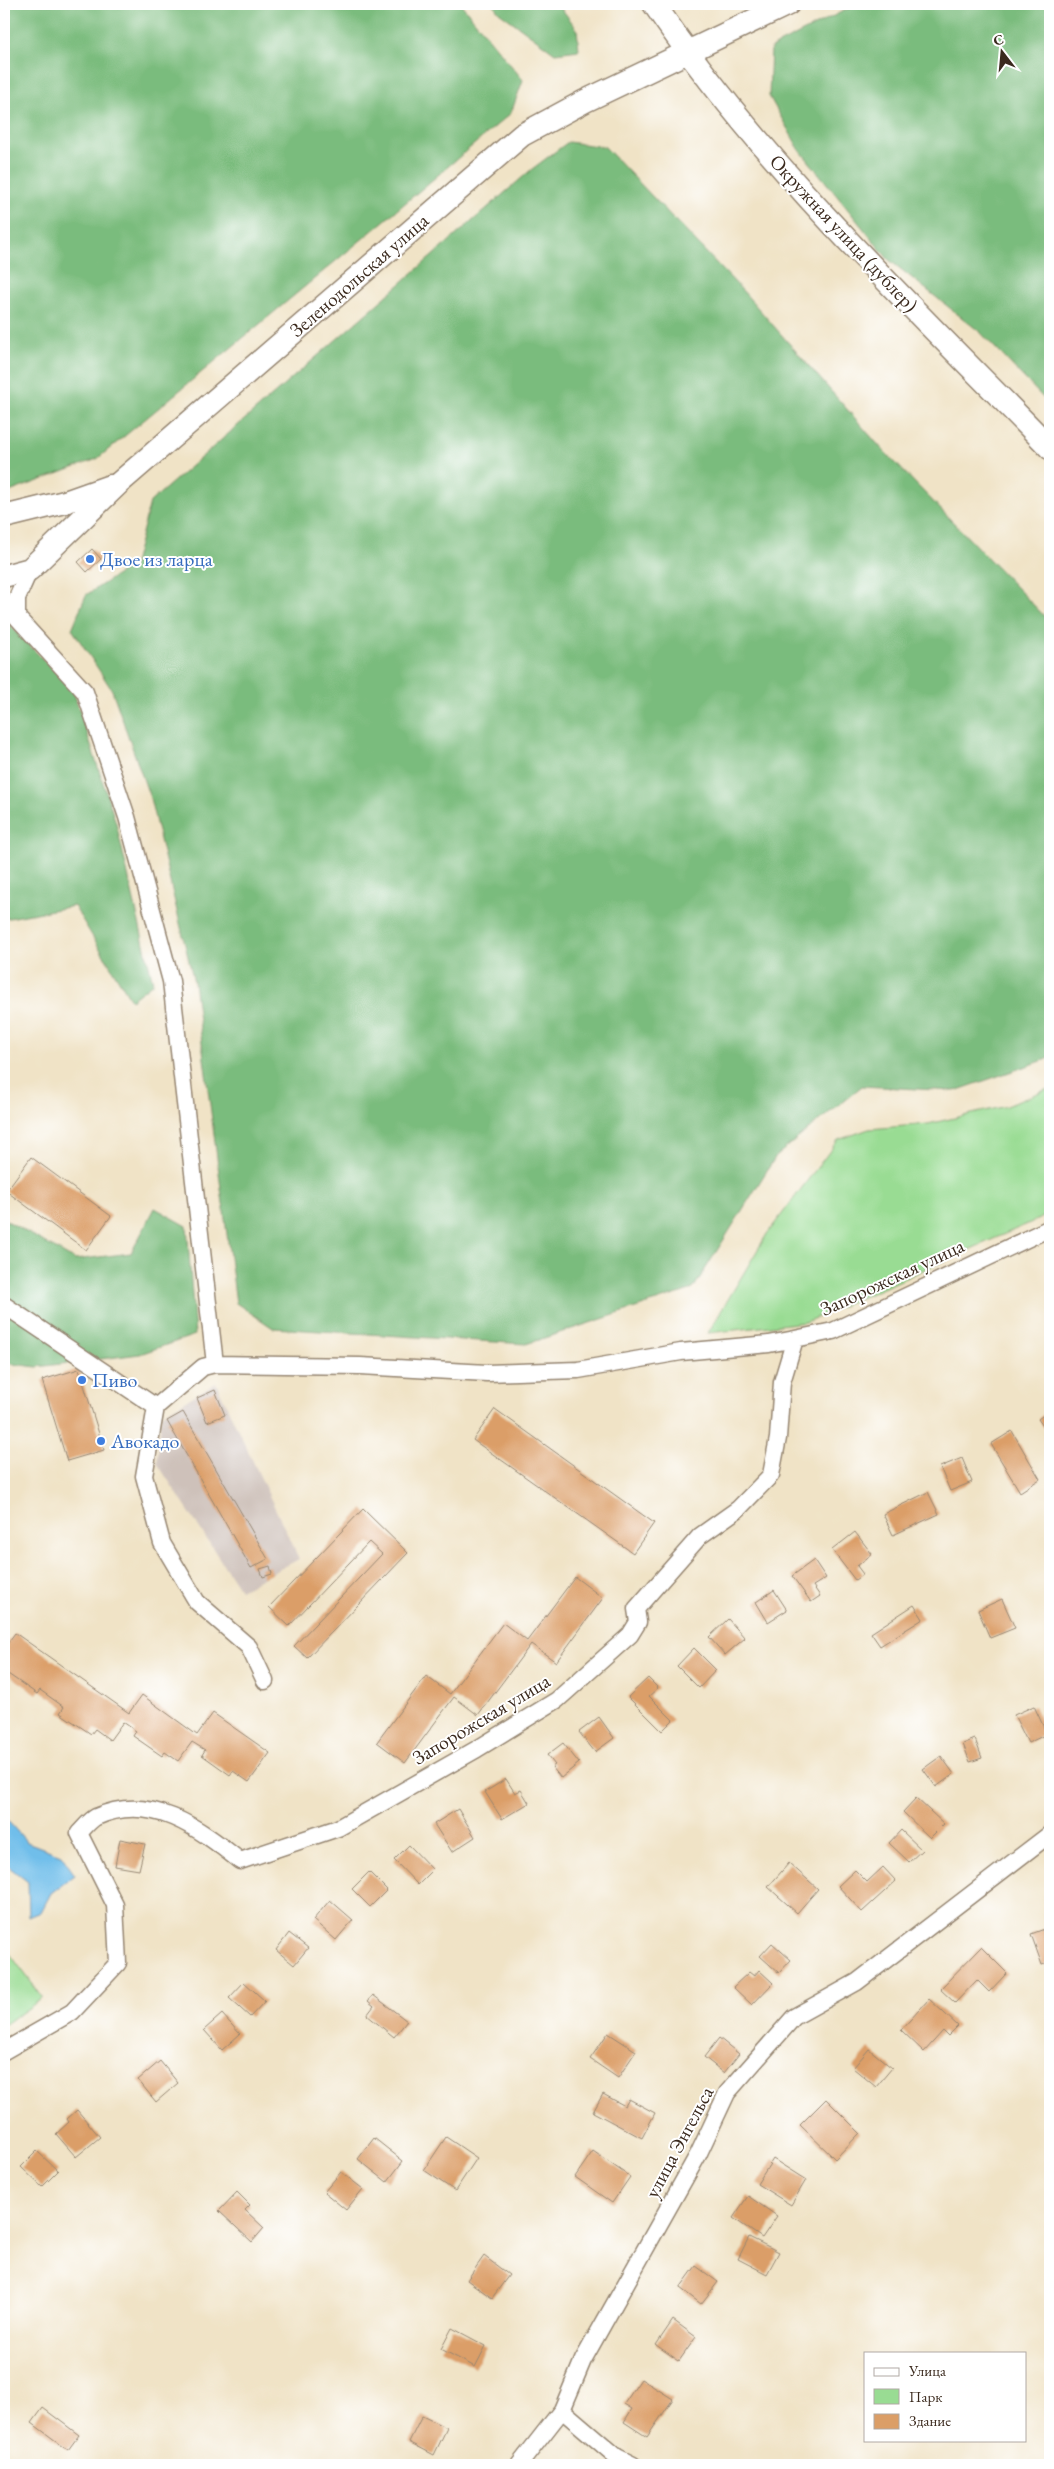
<svg xmlns="http://www.w3.org/2000/svg" width="1054" height="2469" font-family="'EB Garamond',serif">
<rect width="100%" height="100%" fill="#fff"/>
<filter id="ink" filterUnits="userSpaceOnUse"><feTurbulence type="fractalNoise" baseFrequency=".02" numOctaves="2"/><feDisplacementMap in="SourceGraphic" scale="10" xChannelSelector="R" yChannelSelector="G"/><feConvolveMatrix kernelMatrix="1 2 1 2 8 2 1 2 1" color-interpolation-filters="sRGB"/></filter>
<filter id="wash" filterUnits="userSpaceOnUse"><feTurbulence type="fractalNoise" baseFrequency=".0096" numOctaves="4" result="noise"/><feDisplacementMap in="SourceGraphic" scale="20" xChannelSelector="R" yChannelSelector="G"/><feGaussianBlur stdDeviation="1.12" result="paint"/><feColorMatrix in="noise" values="0 0 0 0 0 0 0 0 0 0 0 0 0 0 0 0 0 1.4 0 .05"/><feComposite in="paint" operator="in"/></filter>
<g filter="url(#wash)">
<rect width="100%" height="100%" fill="#f0e3c6"/>
<path fill="#cec1ba" d="M216 1383 299 1559 240 1590 157 1463 161 1415Z"/>
<path fill="#99dc93" stroke="#6a8358" d="M1050 1088V1214L806 1322 708 1333 767 1234 838 1140 869 1129 928 1124 1007 1106Z
M4 1946 43 1998 4 2025Z"/>
<path fill="#7abc7d" stroke="#5a734e" d="M4 4H461L523 80 511 113 384 221 97 459 4 494Z
M493 4H558L577 29 579 50 555 53 499 12Z
M857 4H1050V405L980 332 888 259 799 149 769 96 771 48Z
M568 142 605 147 742 290 882 449 1050 622V1058L955 1091 862 1086 776 1156 693 1289 526 1344 273 1328 236 1303 194 982 150 798 112 690 72 629 86 595 134 564 150 502 532 169Z
M4 619 73 690 116 823 153 983 131 1000 74 906 4 919Z
M155 1208 187 1226 195 1335 140 1354 37 1367 4 1363V1219L75 1260 131 1253Z"/>
<path fill="#70beea" stroke="#567484" d="M4 1817 27 1842 61 1855 75 1875 51 1893 41 1912 29 1917 28 1882 4 1863Z"/>
<g id="blocks">
<path fill="#db9e67" d="M92 549 101 559 87 572 78 562Z
M31 1157 111 1216 86 1250 6 1191Z
M79 1369 104 1450 67 1461 42 1380Z
M215 1390 225 1415 207 1422 197 1398Z
M495 1409 654 1523 633 1553 473 1440Z
M1050 1410V1436L1038 1419Z
M183 1412 268 1559 251 1568 167 1421Z
M1012 1431 1040 1479 1020 1492 991 1444Z
M962 1458 972 1482 950 1491 940 1467Z
M928 1492 939 1514 893 1535 883 1514Z
M363 1509 408 1553 307 1658 294 1646 382 1554 369 1542 289 1626 269 1607Z
M855 1532 872 1554 857 1566 863 1574 855 1580 832 1550Z
M814 1560 826 1578 813 1586 820 1596 811 1602 792 1576Z
M270 1566 272 1574 263 1577 260 1569Z
M575 1577 603 1598 556 1662 531 1644 478 1715 454 1697 405 1763 377 1742 426 1676 450 1694 503 1623 527 1641Z
M774 1590 787 1610 768 1622 756 1602Z
M1002 1599 1015 1628 990 1638 978 1610Z
M914 1605 923 1619 880 1646 871 1633Z
M728 1619 745 1638 725 1655 709 1637Z
M15 1633 129 1713 142 1695 197 1735 213 1713 270 1753 249 1782 233 1771 230 1775 202 1755 205 1750 192 1742 178 1761 165 1752 162 1756 133 1736 136 1731 123 1722 110 1740 95 1729 91 1734 60 1713 64 1707 40 1690 37 1694 5 1672 8 1668 4 1664V1648Z
M694 1648 716 1670 699 1688 677 1666Z
M648 1678 658 1688 649 1696 673 1720 662 1731 628 1697Z
M1034 1706 1047 1734 1028 1743 1014 1715Z
M599 1717 614 1738 595 1752 579 1732Z
M975 1739 982 1758 970 1762 963 1744Z
M563 1743 579 1763 561 1778 552 1767 555 1765 547 1755Z
M941 1756 954 1774 936 1787 923 1769Z
M506 1779 515 1793 521 1790 529 1803 502 1819 485 1792Z
M916 1798 944 1824 930 1838 903 1812Z
M458 1809 475 1837 452 1852 434 1824Z
M901 1830 922 1850 909 1862 889 1843Z
M120 1839 145 1844 139 1870 115 1866Z
M409 1845 433 1870 418 1885 394 1860Z
M789 1863 818 1889 797 1913 768 1887Z
M883 1867 896 1881 862 1912 838 1886 855 1870 867 1882Z
M369 1872 387 1890 370 1907 352 1889Z
M330 1900 353 1920 336 1940 313 1920Z
M1050 1927V1962L1042 1965 1031 1934Z
M289 1933 308 1948 294 1965 276 1950Z
M772 1943 791 1960 779 1973 760 1956Z
M981 1947 1007 1973 989 1992 977 1980 955 2003 940 1989Z
M759 1970 773 1983 752 2005 733 1987 749 1972 754 1976Z
M244 1982 265 2001 250 2017 229 1998Z
M373 1995 407 2021 394 2037 367 2015 374 2006 368 2001Z
M929 1999 958 2026 948 2036 943 2031 924 2052 901 2030Z
M222 2014 240 2034 222 2050 204 2030Z
M608 2033 636 2051 618 2078 590 2059Z
M719 2038 739 2054 724 2073 704 2057Z
M869 2049 892 2068 876 2087 853 2068Z
M160 2061 178 2083 156 2102 138 2080Z
M603 2094 625 2106 629 2099 655 2113 642 2138 593 2112Z
M826 2099 860 2133 835 2159 800 2125Z
M77 2110 100 2137 76 2157 56 2134 69 2122 67 2119Z
M446 2137 477 2158 455 2191 424 2170Z
M374 2138 403 2161 387 2182 358 2159Z
M37 2151 58 2171 42 2187 21 2167Z
M593 2151 630 2177 612 2203 575 2177Z
M773 2159 806 2180 791 2205 757 2184Z
M341 2172 363 2189 346 2210 324 2192Z
M237 2192 250 2205 245 2210 264 2228 252 2242 219 2211Z
M748 2196 777 2216 762 2238 733 2218Z
M749 2237 779 2252 767 2274 738 2259Z
M484 2256 509 2275 492 2298 467 2280Z
M696 2266 718 2282 701 2304 680 2288Z
M673 2320 696 2337 679 2361 656 2345Z
M452 2328 486 2346 475 2367 441 2349Z
M641 2379 673 2399 647 2437 624 2422 632 2409 624 2404Z
M43 2408 79 2435 68 2450 32 2423Z
M422 2416 447 2428 434 2455 409 2442Z"/>
</g>
</g>
<g filter="url(#ink)">
<use href="#blocks" fill-opacity="0" stroke="#968672" stroke-width="1"/>
<g fill="none" stroke-linecap="round" stroke-linejoin="round">
<g stroke="#968672" stroke-width="19">
<path id="street" d="M4 603 85 692 127 817 171 981 215 1364 203 1367 156 1407 144 1476 162 1543 197 1602 249 1647 265 1681
M17 617V598L30 569
M4 1305 156 1407
M215 1364 360 1366 487 1373 578 1370 681 1352 769 1344 795 1339
M4 2051 72 2012 118 1963 115 1905 79 1833C84 1828 90 1820 96 1817 151 1792 199 1828 240 1861L338 1828 477 1749 557 1700 630 1635 638 1622 636 1609 700 1536 738 1509 771 1475 778 1438 782 1382 795 1339 833 1331 1050 1228
M562 2410 617 2457 633 2465
M519 2465 562 2410 583 2360 698 2155 727 2093 794 2017 857 1982 1050 1834"/>
</g>
<g stroke="#968672" stroke-width="25">
<path id="secondary" d="M654 4C765 168 912 306 1050 448
M4 517 65 502 110 486
M4 576 30 569 118 484 522 135 585 101 788 4"/>
</g>
<use href="#street" stroke="#fff" stroke-width="16"/>
<use href="#secondary" stroke="#fff" stroke-width="22"/>
</g>
</g>
<g fill="#3f7fe0" stroke="#fff" stroke-width="2">
<circle cx="90" cy="559" r="5"/>
<circle cx="82" cy="1380" r="5"/>
<circle cx="101" cy="1441" r="5"/>
</g>
<g text-anchor="middle" stroke-width="4" stroke-linejoin="round" paint-order="stroke">
<g font-size="20" fill="#3b2a1e" stroke="#fff">
<text transform="translate(844 233) rotate(47)" y="7">Окружная улица (дублер)</text>
<text transform="translate(359 275) rotate(-41)" y="7">Зеленодольская улица</text>
<text transform="translate(892 1277) rotate(-25)" y="7">Запорожская улица</text>
<text transform="translate(481 1719) rotate(-31)" y="7">Запорожская улица</text>
<text transform="translate(679 2142) rotate(-62)" y="7">улица Энгельса</text>
</g>
<g font-size="20" fill="#366cbe" stroke="#fff" text-anchor="start">
<text x="100" y="566">Двое из ларца</text>
<text x="92" y="1387">Пиво</text>
<text x="111" y="1448">Авокадо</text>
</g>
</g>
<rect width="1054" height="2469" fill="none" stroke="#fff" stroke-width="20"/>
<rect x="864" y="2352" width="162" height="90" fill="#ffffff" stroke="#b1aaa5"/>
<rect x="874" y="2368" width="25" height="8" fill="#ffffff" stroke="#b1aaa5"/>
<text x="909" y="2376" font-size="15" fill="#3b2a1e">Улица</text>
<rect x="874" y="2389" width="25" height="15" fill="#99dc93" stroke="#b1aaa5"/>
<text x="909" y="2402" font-size="15" fill="#3b2a1e">Парк</text>
<rect x="874" y="2414" width="25" height="15" fill="#db9e67" stroke="#b1aaa5"/>
<text x="909" y="2426" font-size="15" fill="#3b2a1e">Здание</text>
<g transform="translate(1002 52) rotate(344)" stroke="#ffffff" stroke-width="4" paint-order="stroke">
<path d="M0-4L9 19L0 12L-9 19Z" fill="#3b2a1e"/>
<text y="-8" font-size="14" font-weight="bold" text-anchor="middle" fill="#3b2a1e">С</text>
</g>
</svg>
